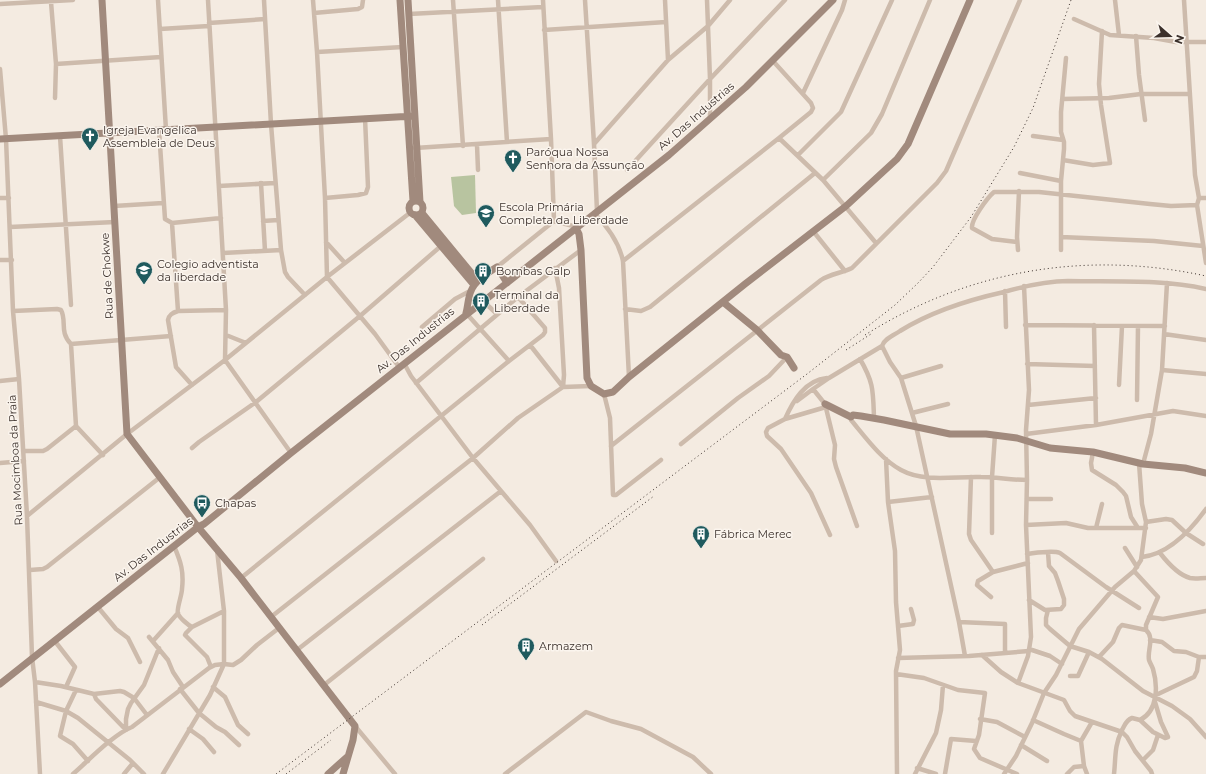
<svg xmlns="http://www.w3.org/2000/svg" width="1206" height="774" font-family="Montserrat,sans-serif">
<rect width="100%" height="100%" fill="#f4ebe1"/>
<path fill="#b8c4a0" d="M475 175 476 213 462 215 454 206 451 177Z"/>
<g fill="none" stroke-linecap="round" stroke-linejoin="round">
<path stroke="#cdbbac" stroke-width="4.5" d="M158 0 166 130
M208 0 226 310 225 360 291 453
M264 0 271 124 281 250 285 272 288 277 305 295
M313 0 317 52 325 198 327 277 375 334 399 367
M453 0 463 146
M498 0 507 142
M543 0 551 139 554 221
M585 0 594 144 597 211
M665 0 668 60
M707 0 710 79V119
M1115 0 1119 35
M1184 0 1195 175 1199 198 1197 205 1206 263
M51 2 56 64 55 98
M0 4 73 0
M314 13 358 9 362 7 363 0
M409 14 543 7
M1074 19 1110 35 1154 38 1176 42H1206
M209 23 265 19
M160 29 209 26
M544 30 666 22
M1136 36 1139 75 1145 120
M317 52 403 47
M56 64 161 57
M0 69 6 139 13 311 19 379 27 516 32 657 35 682 40 774
M803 93 842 10 845 0
M1062 99 1109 98 1141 94H1190
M159 130 165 219 172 223 221 218
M60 136 71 305
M1033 136 1063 140
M779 138 823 180 876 243
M594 144 668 60 708 26 730 0
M477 145 478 170
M415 148 551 139
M798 155 841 112 892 0
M1063 160 1093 165 1110 163 1101 105 1099 84 1102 31
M627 170 710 79 785 0
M1020 173 1061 181
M823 180 871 133 882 114 930 0
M261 183 265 251
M219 186 275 183
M0 198H9
M325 198 358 195 366 193 368 187 365 118
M1199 198H1206
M114 206 163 203
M594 213C608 227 619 242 623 261L629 377
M263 221 278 220
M554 221 577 227
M172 223 178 311
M10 227 115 222
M813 231 845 271
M1061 237 1154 241 1203 246
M326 242 345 263
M1017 242 992 239 972 228C971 220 987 198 994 192H1039L1150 204 1171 206 1197 205
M1018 250 1017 237 1019 191
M1061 250V181L1064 149V142L1061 132V112L1066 58
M223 253 281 250
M0 260H12
M623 261 779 138 811 112 813 108 811 103 773 61
M497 267 554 221
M1005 291 1006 327
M483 301 497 314
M625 309 641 311 650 307 815 173
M13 311 57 309 61 310C67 321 59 332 71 344L76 426 103 455
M466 313 509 361
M1025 325 1165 326
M1094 325 1096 425
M422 327 455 299 470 291
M1164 334 1206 340
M226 335 246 343
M71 344 171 336
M530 345 563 387 591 386
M882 346 890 362 901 378 916 426 959 622 965 656
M860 359C874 383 873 391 874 418
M404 363 411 376 473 458 530 525 556 561
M1027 364 1095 366
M1162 370 1206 374
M901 378 941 366
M0 381 19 379
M416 383 518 297 581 250
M192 385 176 367 168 320C169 315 172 313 178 311L226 310
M1119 385 1122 326
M604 394 610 418 613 495H616L661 460
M1137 400 1138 326
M797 401 813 389
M1028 405 1096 398
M826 407 785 419 768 428 766 432 767 436 781 449 811 493 830 535
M912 413 948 404
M851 417V420C866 438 881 459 901 470 925 483 955 476 981 477 996 477 1011 480 1027 480
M785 419C793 401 805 380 827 378
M1026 434 1096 425 1173 411 1206 416
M681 444 738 398 769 376 787 357
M611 446 821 280C830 274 842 273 852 268L937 183 946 171 1020 0
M192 448 199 442 256 402 360 316 441 246
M23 451H43L47 449 76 426
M1093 452 1091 463 1092 470 1116 485 1123 492 1126 496 1131 517 1138 528
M886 459 888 502 895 551 896 602 900 650 896 671 897 774
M0 463 24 461
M1143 464 1151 434 1162 370 1167 283
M971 477 969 534 971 540 993 572
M1027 499H1051
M888 502 932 497
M27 516 127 434 225 360 327 277 411 212
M1146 522 1166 519 1172 520 1186 533 1203 544
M1026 525 1066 523 1088 528H1146
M857 526 836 467 834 459 835 445 825 404 813 389 829 378 882 346C884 339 894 335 900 331 932 311 968 300 1004 292 1025 286 1045 281 1068 281 1113 282 1162 279 1206 289
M1096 528 1102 504
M992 533V477L995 435
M174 546C181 562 184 572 182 589 182 595 176 610 178 614 180 618 188 625 192 627L224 611
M1125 548 1137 567
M1160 553C1167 562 1179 575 1190 578 1195 579 1201 578 1206 578
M1027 554C1036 553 1053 550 1060 553L1106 587 1139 608
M1142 557C1169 554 1191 530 1206 509
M30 570 43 569 47 567 159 478
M1134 571 1158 597 1146 625V630
M241 578 509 361 543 335 545 332V328L518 297
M991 597 977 585 978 581 993 572 1028 563
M1029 600 1045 610 1061 609 1064 605V599L1058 581 1055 573 1049 566 1048 552
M97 606 116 629 128 638 140 662
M1048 610 1046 618V625L1050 629 1070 646 1089 652 1102 659 1143 691 1172 706 1190 719 1206 737
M271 617 473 458 518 418 563 387 564 375 559 288 555 268
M1149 617 1163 619 1206 611
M959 622 1005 624V653
M898 626 913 624 914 620 911 609
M192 627 186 633 185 635 207 657 211 667
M149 637 168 660 173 672 183 687
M54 640 75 667 66 687
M1150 640 1162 642 1174 651 1186 652 1199 657H1206
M153 641 178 613
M1029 649 1050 656 1062 664
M297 650 501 491
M982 655 1001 672 1018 683 1064 700 1070 711 1075 716 1122 732 1127 737 1135 751 1151 771 1152 774
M1099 657 1113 642 1119 628 1122 625 1146 630C1155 638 1147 650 1149 660 1150 663 1152 666 1153 669 1158 686 1158 711 1140 720L1132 718C1126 720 1125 725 1122 730 1114 747 1116 756 1114 774
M898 658 969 656 1029 651
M896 674 924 678 958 690 985 693 979 735 974 749 980 758 1017 774
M1070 676H1078L1089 652
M35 682 61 686 94 694 120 691 124 692 134 698 147 715
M1018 683 1028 656 1031 637 1026 525 1027 480 1026 430 1029 390 1024 286
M324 685 483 559
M213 687 225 697 238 725 248 734
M180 689 199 713 216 727 225 732 239 745
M76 690 66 711 60 736 73 744 88 761
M94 694 96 699 126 730
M1156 695 1194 677 1197 671 1199 657
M36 702 66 711 78 718 130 760 144 774
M980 719 997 722 1025 737
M1033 720 1064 734 1081 741
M1140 720 1153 732 1165 738 1168 737 1161 722 1155 702
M355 726 395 774
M189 729 203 739 214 752
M126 730V719L128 709 131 703 144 685 159 648
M1021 745 1047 761
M1143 760 1153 750 1158 735
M917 768 936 774
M73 774C89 760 114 734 132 727L209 668 215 665 224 664 233 665 241 660 257 645 279 628
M124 774 133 763
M163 774 210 695 224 664V611L217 550
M505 774 586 712 611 721 641 729 693 757 711 774
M915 774 936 733 941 710 943 685
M945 774 951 739 976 741
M1004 774 1016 756 1032 723 1044 693 1056 675 1079 629 1115 587 1134 571 1141 560 1146 522 1142 504 1139 463
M1067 774 1074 767 1084 766
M1087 774 1084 766 1081 741 1092 722"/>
<path stroke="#a18a7d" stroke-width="7" d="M102 0 127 434 198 527 241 578 355 726 353 740 343 774
M400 0 413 201
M408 0 420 202
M0 139 414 116
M409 208a7 7 0 1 1 14 0a7 7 0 1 1-14 0Z
M422 213 478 281
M415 215 474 285
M576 228 579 234 581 250 587 378 591 386 604 394 613 392 629 377 745 284 846 206 897 159 908 144 970 0
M723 302 757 330 781 355 787 357 794 368
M466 313C468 306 468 297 471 291 475 280 488 273 497 267L507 283
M825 404 851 417 853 415 861 416 884 420 950 434H986L1017 438 1050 448 1093 452 1143 464 1185 468 1206 473
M0 684 198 527 204 524 291 453 669 155 746 87 833 0
M328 774 347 757"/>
<path stroke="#3b302b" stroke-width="1" stroke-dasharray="1 3" stroke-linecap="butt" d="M865 335C968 270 1086 250 1206 276
M846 350 871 334
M482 625 654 496
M276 774 807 374 895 305 918 283 933 267 971 217 1014 147 1033 108 1071 0
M286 774 331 740"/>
</g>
<defs>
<g id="church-pin" transform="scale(0.9)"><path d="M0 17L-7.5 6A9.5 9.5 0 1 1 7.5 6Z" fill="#1f5a5e" stroke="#fbf5ee"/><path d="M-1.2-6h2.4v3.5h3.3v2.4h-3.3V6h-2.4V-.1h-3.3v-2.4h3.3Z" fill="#fff"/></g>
<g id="school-pin" transform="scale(0.9)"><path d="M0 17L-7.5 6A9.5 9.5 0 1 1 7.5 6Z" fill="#1f5a5e" stroke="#fbf5ee"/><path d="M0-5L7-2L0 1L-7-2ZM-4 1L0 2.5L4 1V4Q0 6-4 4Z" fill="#fff"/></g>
<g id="building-pin" transform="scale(0.9)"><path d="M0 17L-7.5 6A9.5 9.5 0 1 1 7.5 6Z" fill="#1f5a5e" stroke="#fbf5ee"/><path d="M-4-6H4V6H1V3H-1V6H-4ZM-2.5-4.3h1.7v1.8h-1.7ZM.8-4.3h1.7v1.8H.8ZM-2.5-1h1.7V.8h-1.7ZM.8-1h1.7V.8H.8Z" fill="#fff"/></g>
<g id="bus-pin" transform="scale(0.9)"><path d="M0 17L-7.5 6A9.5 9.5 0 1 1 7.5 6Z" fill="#1f5a5e" stroke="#fbf5ee"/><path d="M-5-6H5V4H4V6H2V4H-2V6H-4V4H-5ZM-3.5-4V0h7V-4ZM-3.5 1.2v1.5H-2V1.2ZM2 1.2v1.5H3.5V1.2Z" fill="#fff"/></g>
</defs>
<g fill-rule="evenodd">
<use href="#church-pin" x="90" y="136"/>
<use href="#church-pin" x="513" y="158"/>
<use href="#school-pin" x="486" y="213"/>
<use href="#school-pin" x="144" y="270"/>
<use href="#building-pin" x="483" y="271"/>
<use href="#building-pin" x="481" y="301"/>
<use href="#bus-pin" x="202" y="503"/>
<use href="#building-pin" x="701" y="534"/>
<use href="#building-pin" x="526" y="646"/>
</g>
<g text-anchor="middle" stroke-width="3" stroke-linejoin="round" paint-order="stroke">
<g font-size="11" fill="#3b302b" stroke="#fbf5ee">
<text transform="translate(696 116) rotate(-41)" y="4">Av. Das Industrias</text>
<text transform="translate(107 276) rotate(-93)" y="4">Rua de Chokwe</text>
<text transform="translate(415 340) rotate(-39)" y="4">Av. Das Industrias</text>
<text transform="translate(15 460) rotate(-93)" y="4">Rua Mocimboa da Praia</text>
<text transform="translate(153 549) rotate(-38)" y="4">Av. Das Industrias</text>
</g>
<g font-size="11" fill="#3b302b" stroke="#fbf5ee" text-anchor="start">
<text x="103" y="134">Igreja Evangelica<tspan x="103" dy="13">Assembleia de Deus</tspan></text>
<text x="526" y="156">Paróqua Nossa<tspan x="526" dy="13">Senhora da Assunção</tspan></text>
<text x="499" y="211">Escola Primária<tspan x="499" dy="13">Completa da Liberdade</tspan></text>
<text x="157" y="268">Colegio adventista<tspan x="157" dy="13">da liberdade</tspan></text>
<text x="496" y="275">Bombas Galp</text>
<text x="494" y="299">Terminal da<tspan x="494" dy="13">Liberdade</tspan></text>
<text x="215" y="507">Chapas</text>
<text x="714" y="538">Fábrica Merec</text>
<text x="539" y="650">Armazem</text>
</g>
</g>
<g transform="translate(1170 36) rotate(110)" stroke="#fbf5ee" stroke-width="3" paint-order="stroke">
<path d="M0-3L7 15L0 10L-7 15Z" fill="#3b302b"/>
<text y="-6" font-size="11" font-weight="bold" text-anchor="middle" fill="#3b302b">N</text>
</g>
</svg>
